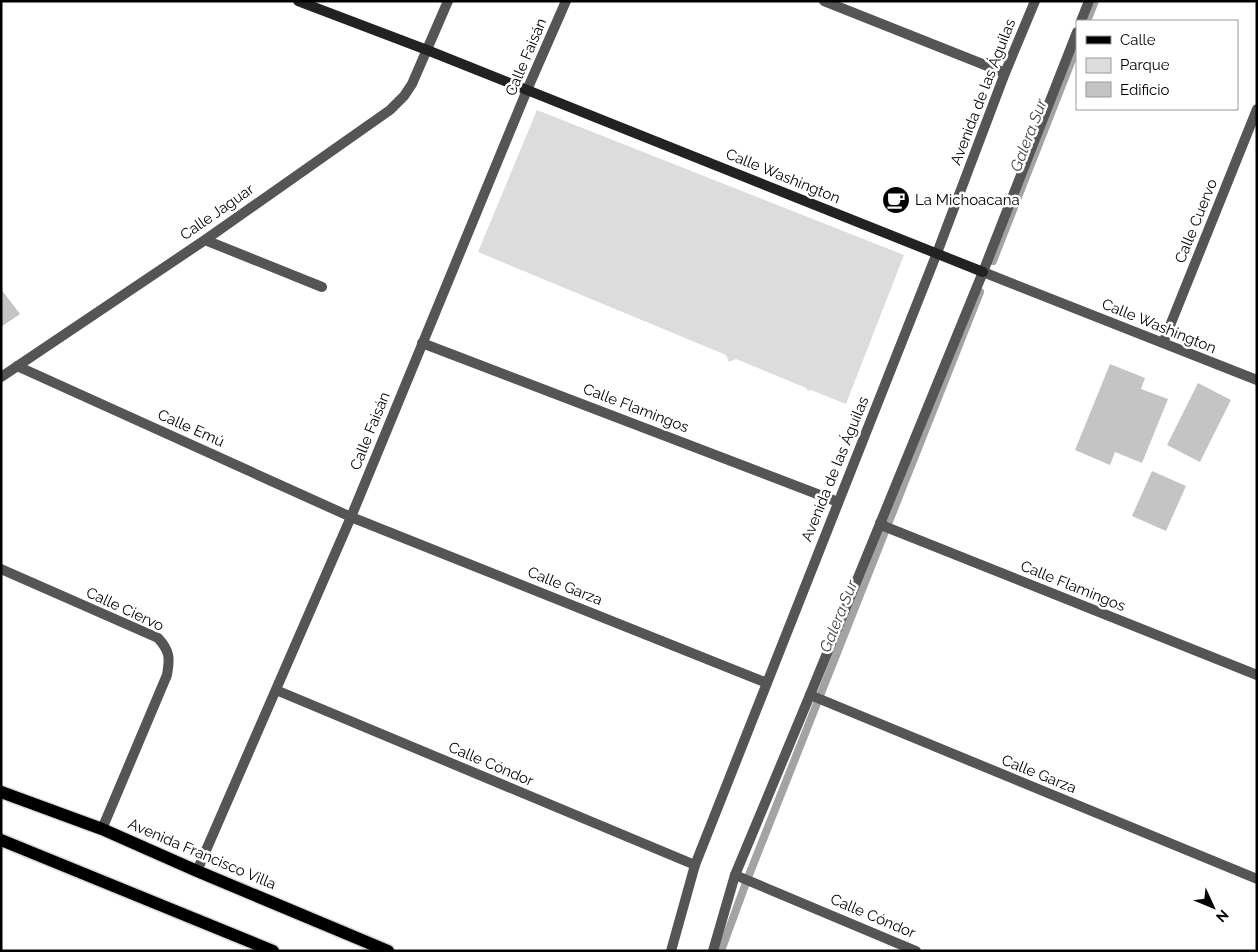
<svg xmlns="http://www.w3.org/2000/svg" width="1258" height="952" font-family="Raleway,sans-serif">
<rect width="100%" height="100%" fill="#fff"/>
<path fill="#dcdcdc" d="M537 110 904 255 846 404 811 390 808 391 806 388 736 359 729 362 726 355 478 252Z"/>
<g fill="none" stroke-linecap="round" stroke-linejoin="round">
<path stroke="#a3a3a3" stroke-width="8" d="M1087 21 1095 1
M993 261 1077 47
M721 951 747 880 980 292"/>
</g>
<path fill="#c4c4c4" d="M1 289 20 314 1 327Z
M1110 364 1145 378 1141 389 1168 399 1142 463 1115 452 1110 465 1075 450Z
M1198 383 1231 400 1200 462 1167 445Z
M1152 471 1186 486 1166 531 1132 516Z"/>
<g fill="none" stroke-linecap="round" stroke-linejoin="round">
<g stroke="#dbdbdb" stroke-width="15">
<path id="primary" d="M1 792 102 829 197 871 388 951
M1 840 273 951"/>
</g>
<path stroke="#555" stroke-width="10" d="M824 1 1005 73
M205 240 322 287
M983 272 1257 380
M422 343 838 502
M1163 343 1257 109
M17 366 351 517 767 683
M1 377 205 240 390 110 404 96 412 84 448 1
M880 523 886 527 1257 675
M1 569 158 638C170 651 170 658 167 675L102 829
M276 690 695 865
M810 695 1257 879
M197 871 351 517 527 90 566 1
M735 875 916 951"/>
<path stroke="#555" stroke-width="10" d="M1081 21 1089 1
M671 951 695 865 937 253 1005 73 1035 1
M713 951 735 875 810 695 983 272 1077 32"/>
<path stroke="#222" stroke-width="10" d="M298 1 427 50 983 272"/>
<use href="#primary" stroke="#000" stroke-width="12"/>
</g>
<defs>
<g id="cafe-disc" transform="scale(1.4375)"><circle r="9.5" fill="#000" stroke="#fff"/><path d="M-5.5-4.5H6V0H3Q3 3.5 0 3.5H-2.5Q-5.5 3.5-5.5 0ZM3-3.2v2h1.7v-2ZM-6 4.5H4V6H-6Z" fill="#fff"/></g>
</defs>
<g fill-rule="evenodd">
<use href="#cafe-disc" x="896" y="200"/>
</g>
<g text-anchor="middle" stroke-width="5" stroke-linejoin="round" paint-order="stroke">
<g font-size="15" fill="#000" stroke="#fff">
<text transform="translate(526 57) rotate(-67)" y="5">Calle Faisán</text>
<text transform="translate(983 92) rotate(-69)" y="5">Avenida de las Águilas</text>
<text transform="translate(783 176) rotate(22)" y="5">Calle Washington</text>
<text transform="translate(217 212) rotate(-35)" y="5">Calle Jaguar</text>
<text transform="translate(1196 221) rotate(-68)" y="5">Calle Cuervo</text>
<text transform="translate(1159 326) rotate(22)" y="5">Calle Washington</text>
<text transform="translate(636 408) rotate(21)" y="5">Calle Flamingos</text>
<text transform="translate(191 428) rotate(24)" y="5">Calle Emú</text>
<text transform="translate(370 431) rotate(-68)" y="5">Calle Faisán</text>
<text transform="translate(835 469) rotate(-68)" y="5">Avenida de las Águilas</text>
<text transform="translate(565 586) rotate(22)" y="5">Calle Garza</text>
<text transform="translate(1073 586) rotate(22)" y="5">Calle Flamingos</text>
<text transform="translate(125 609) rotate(25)" y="5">Calle Ciervo</text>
<text transform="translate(491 764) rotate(23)" y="5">Calle Cóndor</text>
<text transform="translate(1039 774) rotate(22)" y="5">Calle Garza</text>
<text transform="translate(202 854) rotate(23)" y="5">Avenida Francisco Villa</text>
<text transform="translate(873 916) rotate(23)" y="5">Calle Cóndor</text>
</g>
<g font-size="15" fill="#000" stroke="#fff" text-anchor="start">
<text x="915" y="205">La Michoacana</text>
</g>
<g font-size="16" font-style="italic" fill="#444" stroke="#fff">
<text transform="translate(1028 135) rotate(-69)" y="6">Galera Sur</text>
<text transform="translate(838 616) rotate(-68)" y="6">Galera Sur</text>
</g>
</g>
<rect width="1258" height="952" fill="none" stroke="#000000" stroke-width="5"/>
<rect x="1076" y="20" width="162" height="90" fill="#ffffff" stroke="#999999"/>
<rect x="1086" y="36" width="25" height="8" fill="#000000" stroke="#999999"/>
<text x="1120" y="45" font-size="15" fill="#000000">Calle</text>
<rect x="1086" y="58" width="25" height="15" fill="#dcdcdc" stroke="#999999"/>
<text x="1120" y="70" font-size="15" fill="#000000">Parque</text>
<rect x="1086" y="82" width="25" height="15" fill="#c4c4c4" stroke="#999999"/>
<text x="1120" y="95" font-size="15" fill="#000000">Edificio</text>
<g transform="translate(1213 907) rotate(134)" stroke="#ffffff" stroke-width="4" paint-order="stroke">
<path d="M0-4L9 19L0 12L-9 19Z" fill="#000000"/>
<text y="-8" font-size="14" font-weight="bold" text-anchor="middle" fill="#000000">N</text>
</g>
</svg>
